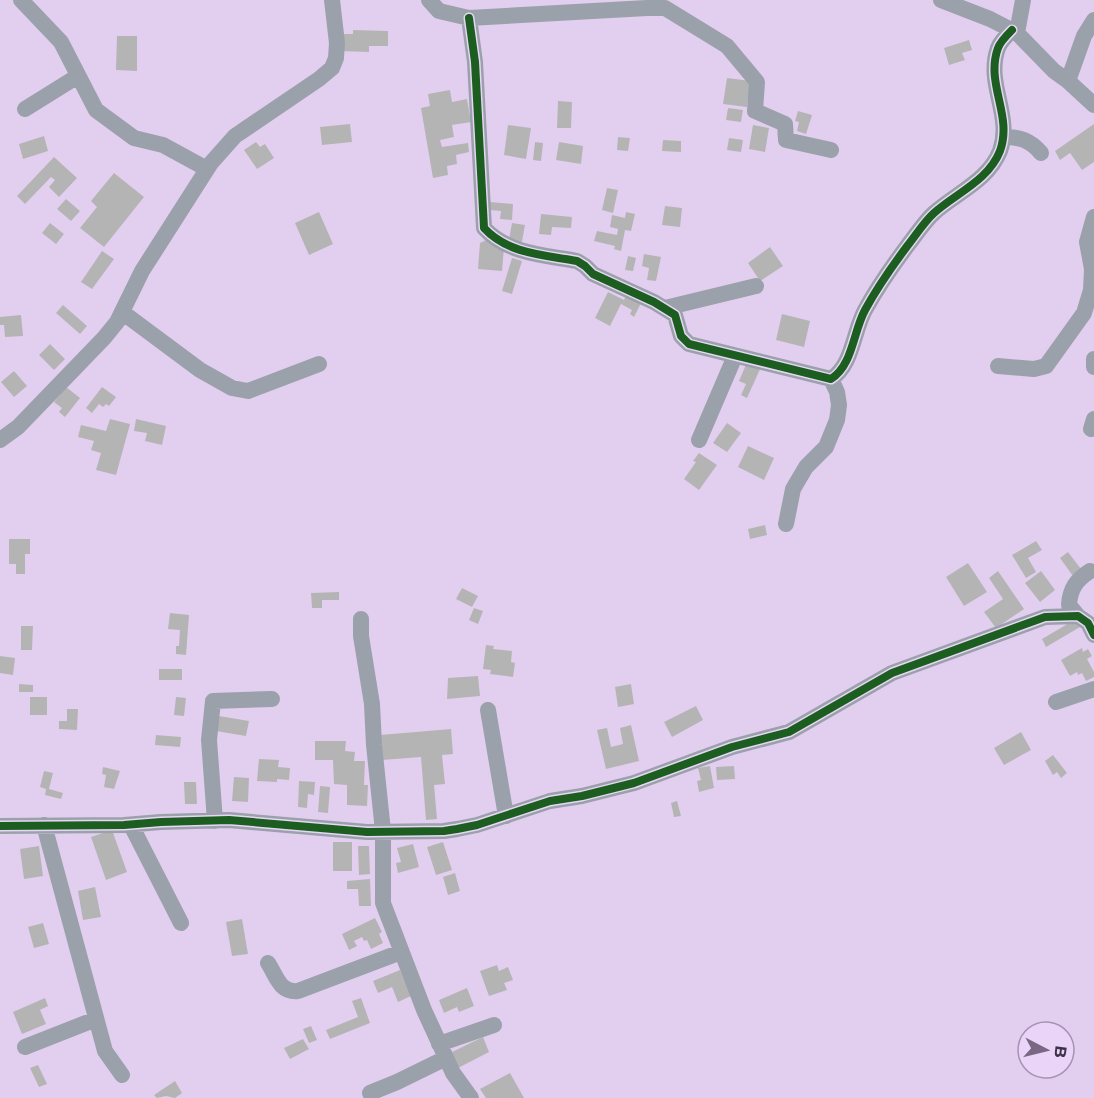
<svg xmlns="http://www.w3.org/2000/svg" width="1094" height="1098" font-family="Montserrat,sans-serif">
<rect width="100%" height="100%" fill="#e2cff0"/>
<path fill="#b5b4b4" d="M353 30 388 31V46H369V52L339 51 340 34H353Z
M117 36H137V71L116 70Z
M969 40 972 50 962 53 965 60 949 65 944 48Z
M727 78 751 81 747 107 723 104Z
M450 90 452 102 467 99 471 122 452 125 454 137 440 140 442 147 468 143 469 152 456 155 457 164 447 166 448 175 433 178 421 108 430 106 428 94Z
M558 101 572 102 571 128H557Z
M728 108 743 110 741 122 726 120Z
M798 111 812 115 806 134 797 131 799 122 795 121Z
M350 124 352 142 322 145 320 127Z
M1094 124V162L1082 170 1070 153 1060 160 1055 151Z
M508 125 531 128 526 159 504 155Z
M753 125 769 128 765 152 749 149Z
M44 136 48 151 23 159 19 144Z
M618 137 630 138 628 151 617 150Z
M729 138 743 140 741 152 727 150Z
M663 140 681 141V152L662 151Z
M256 142 260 147 265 144 274 158 257 169 244 150Z
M535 142 543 143 541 161 533 160Z
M559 142 583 146 581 164 556 160Z
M54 157 77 178 59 197 49 187 55 180 51 177 25 204 17 196Z
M114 173 144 197 104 247 80 228 97 207 91 201Z
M607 188 618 190 613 213 602 210Z
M66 199 80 211 71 221 57 209Z
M490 202 513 204 512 220 500 219 501 211 489 210Z
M665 206 682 208 680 227 662 225Z
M319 212 333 244 309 255 295 223Z
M626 212 635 214 631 231 625 230 621 251 614 249 615 246 594 241 597 231 617 235 618 229 610 227 612 215 625 218Z
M541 214 572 217 571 228 552 227 551 235 539 234Z
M50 223 64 234 56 244 42 233Z
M512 223 525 225 521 247 508 245Z
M488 239 504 248 502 271 478 269 480 243Z
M770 247 783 266 760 281 748 263Z
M102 251 114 259 92 289 81 282Z
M644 254 661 257 656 281 647 280 649 268 642 266Z
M628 256 636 258 633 271 625 270Z
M512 258 522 261 512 294 502 291Z
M608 292 624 300 627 293 642 301 634 317 630 314 632 310 621 304 610 326 595 318Z
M63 305 87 326 80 334 56 313Z
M782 314 810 321 804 347 776 340Z
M21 315 23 336 5 337 4 325H0V317Z
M50 344 65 359 54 370 39 355Z
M748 360 761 367 747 398 741 395 746 384 739 381Z
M14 371 27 386 14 397 1 382Z
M66 387 80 398 65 417 59 412 62 408 54 402Z
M102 387 116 397 109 406 106 404 103 407 99 404 92 413 86 408Z
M110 419 130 424 116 475 96 470 101 453 91 450 94 441 78 437 81 425 106 431Z
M136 419 166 426 162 445 145 441 147 433 134 431Z
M727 423 741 433 727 452 713 443Z
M748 446 774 458 764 480 738 467Z
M699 453 717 465 699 490 684 479 696 462 693 461Z
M765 525 767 535 750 539 748 529Z
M9 539H30V554H25V574H16V564H9Z
M1036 541 1042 550 1028 558 1036 572 1026 578 1012 555Z
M1068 552 1081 569 1073 576 1060 558Z
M968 563 987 592 964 606 946 577Z
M998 571 1024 609 996 628 984 612 1003 599 989 578Z
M1041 571 1055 590 1040 602 1025 583Z
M462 588 478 596 472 607 456 599Z
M339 592V600H322V608H312L311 593Z
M474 608 483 611 478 624 469 620Z
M170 613 189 615 186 655 176 654V646H179L180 630 168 629Z
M1076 619 1080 627 1046 647 1042 639Z
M21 626H33L32 650H21Z
M486 645 494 646 493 649 512 651 511 662 515 663 513 677 490 674 491 670 483 669Z
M1082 648 1083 652 1088 649 1092 656 1087 659 1094 672V677L1086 681 1082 673 1078 675 1077 672 1070 676 1061 660Z
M0 656 15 658 13 675 0 673Z
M159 669H182V680H159Z
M478 676 480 696 447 699 448 678Z
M19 684 33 685V692H19Z
M631 684 634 704 618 707 615 687Z
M30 697H47V715H30Z
M176 697 186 698 184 716 174 715Z
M696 706 703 720 672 737 664 722Z
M67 709H78L77 730 59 729V721H67Z
M219 716 249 721 246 736 216 731Z
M631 725 639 761 606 769 597 730 607 728 611 747 623 744 620 728Z
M451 729 453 754 442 755 445 784 434 785 437 819 426 820 421 757 382 760 380 735Z
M1021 732 1031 750 1004 765 994 748Z
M156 735 181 737 180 747 155 745Z
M315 741H346L345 751 355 752 354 761H365L364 785H368L367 806 347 805V785L334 784 333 760H315Z
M1053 755 1067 773 1061 778 1057 772 1053 775 1045 761Z
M259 759 279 760 278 767 290 768 289 780 277 779V782L257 781Z
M710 766 714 788 699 792 697 781 701 780 698 768Z
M734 766 735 779 717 780 716 767Z
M103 767 120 771 114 789 104 787 106 775 102 774Z
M44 771 53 773 49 789 63 793 61 799 45 795 46 789 40 787Z
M234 777 249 778 248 802 232 801Z
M299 781 315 782 314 795 308 794 307 808 298 807Z
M184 782H196L197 804H185Z
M320 786 330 787 328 813 318 812Z
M677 801 681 816 674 817 671 803Z
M112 830 127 872 106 880 91 837Z
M333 842H352V871H333Z
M443 842 452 870 436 875 427 847Z
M413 844 419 867 398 873 396 863 401 862 397 848Z
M39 846 43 876 24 879 20 849Z
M358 846H369L370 874 359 875Z
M455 873 460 891 448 895 443 877Z
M370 879 371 906H359L358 889H347V881Z
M95 887 101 917 83 920 78 891Z
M375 918 382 932 379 934 383 943 371 949 367 940 364 941 362 937 354 941 357 946 349 950 342 934Z
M242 919 248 954 232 956 226 922Z
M43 923 49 944 34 948 28 927Z
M497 965 499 971 508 967 513 980 504 983 507 990 489 996 480 971Z
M400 970 411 996 398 1002 392 987 378 993 373 981Z
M467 988 474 1006 459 1012 457 1007 444 1013 439 1000Z
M45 998 48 1006 40 1010 46 1024 22 1034 13 1012Z
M361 998 370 1023 330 1039 326 1030 358 1017 352 1001Z
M311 1026 317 1040 309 1043 303 1029Z
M483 1037 489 1052 458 1068 452 1052Z
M303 1039 309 1049 290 1059 284 1048Z
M38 1065 47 1084 39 1087 30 1068Z
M510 1073 524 1098H486L480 1089Z
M175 1081 182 1093 175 1098 166 1096 157 1098 154 1095Z"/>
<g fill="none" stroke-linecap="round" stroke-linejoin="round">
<path stroke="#9ba1aa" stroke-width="16" d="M21 0 61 42 96 110 134 138 163 145 207 169
M429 0 439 11 469 18 647 8H665L727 46 757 82 755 111 785 124 786 140 831 150
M941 0 990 19 1017 33 1023 0
M469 18 475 62 484 228C508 254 544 255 577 261L585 266 593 274 654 302 675 315 681 336 689 344 831 379C853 365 853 332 865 310 877 288 893 265 908 245 916 235 924 222 934 213 956 193 988 181 1000 151 1013 115 985 84 998 48 1000 42 1007 35 1012 30
M1017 33 1054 71 1068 81 1094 105
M1068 81 1084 36 1094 20
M25 109 78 76
M1004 137C1020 137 1030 140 1041 153
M665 308 756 286
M122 312 200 370 232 388 248 391 319 364
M1094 359V367
M998 366 1034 369 1046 366 1084 313 1091 290 1092 269 1087 242 1094 217
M1091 429 1094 419
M0 440 18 427 104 338 117 322 142 271 211 163 235 136 319 79 332 68 336 58 337 43 332 0
M699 440 735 356
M786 524 793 489 806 467 826 447 837 420 839 405 837 392 831 379
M1078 616 1069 605C1070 589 1076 580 1090 571
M361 619V636L372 704 374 745 383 831V903L424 1010 453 1073 471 1098
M1056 702 1094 689
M488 710 506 816
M215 821 209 740 213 701 272 699
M44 825 105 1051 122 1075
M131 825 181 923
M0 826 124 825 161 822 229 820 367 832 444 831 457 829 477 825 550 801 582 796 634 783 732 747 789 732 892 673 1045 617 1078 616 1088 623 1094 635
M268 963C277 977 280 993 298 991L401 952
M439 1044 494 1025
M25 1047 96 1019
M370 1093 397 1082 446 1058"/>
<g stroke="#ead5f9" stroke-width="11">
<path id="cycleway" d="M469 18 475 62 484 228C508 254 544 255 577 261L585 266 593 274 654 302 675 315 681 336 689 344 831 379C853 365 853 332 865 310 877 288 893 265 908 245 916 235 924 222 934 213 956 193 988 181 1000 151 1013 115 985 84 998 48 1000 42 1007 35 1012 30
M0 826 124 825 161 822 229 820 367 832 444 831 457 829 477 825 550 801 582 796 634 783 732 747 789 732 892 673 1045 617 1078 616 1088 623 1094 635"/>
</g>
<use href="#cycleway" stroke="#1b5e20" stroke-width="8"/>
</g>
<g transform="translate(1046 1050) rotate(97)"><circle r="28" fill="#ead5f9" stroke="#a693b3" stroke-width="1.5"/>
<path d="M0-4.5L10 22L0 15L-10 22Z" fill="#786883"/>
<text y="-9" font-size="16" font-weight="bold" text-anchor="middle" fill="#3f3149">B</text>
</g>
</svg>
